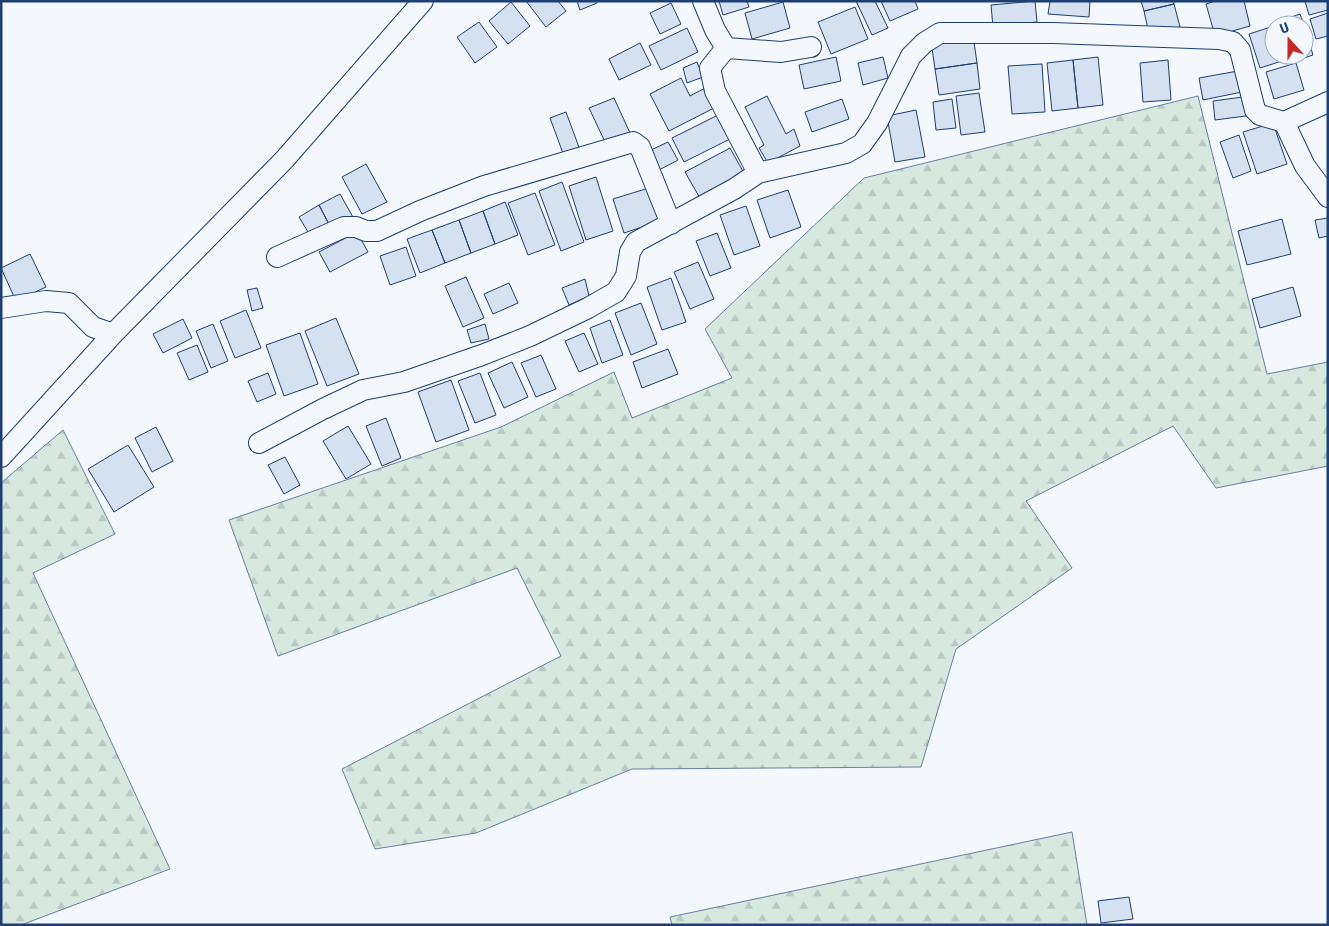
<svg xmlns="http://www.w3.org/2000/svg" width="1329" height="926" font-family="'Asap Condensed',sans-serif">
<defs>
<pattern id="forest-firs" width="22" height="20" patternUnits="userSpaceOnUse" patternTransform="scale(1.25)"><rect width="22" height="20" fill="#d7e8df"/><path d="M5 1l3.5 6h-7zM16 11l3.5 6h-7z" fill="#b8c8c3"/></pattern>
</defs>
<rect width="100%" height="100%" fill="#f4f7fb"/>
<path fill="url(#forest-firs)" stroke="#687fa3" d="M1198 96 1267 374 1328 362V466L1216 488 1173 426 1026 501 1072 568 956 649 921 767 632 769 476 833 375 849 342 769 561 656 517 568 278 656 229 520 501 427 614 372 632 418 732 378 705 329 864 178Z
M63 430 115 534 33 573 170 869 21 925H1V483Z
M1072 832 1087 925H672L670 917Z"/>
<path fill="#d5e0f0" stroke="#1d3f73" d="M526 1H558L566 11 546 27Z
M577 1H596L597 3 580 10Z
M719 1H747L749 7 723 15Z
M856 1H875L888 28 872 35Z
M881 1H915L918 9 890 21Z
M1035 1 1037 22 993 27 991 5Z
M1050 1H1090L1089 17 1048 14Z
M1141 1H1174V4L1144 11Z
M1215 1H1244L1250 26 1215 36 1206 4Z
M1305 1H1328V10L1309 15Z
M511 2 530 26 508 44 489 21Z
M783 2 790 28 752 39 745 13Z
M671 3 681 24 660 34 650 13Z
M1174 4 1180 27 1149 34 1144 11Z
M855 7 868 39 831 54 818 22Z
M1328 13V36L1316 39 1310 19Z
M1300 14 1304 25H1281L1280 21Z
M479 22 497 47 475 63 457 37Z
M1274 26V55H1284L1285 60 1260 68 1249 34Z
M1304 26 1313 55 1292 62 1290 55H1304Z
M687 28 698 52 661 70 649 46Z
M973 35 977 63 935 69 931 41Z
M640 43 651 65 619 80 609 59Z
M836 57 841 81 804 89 799 65Z
M883 57 888 78 863 85 858 63Z
M1098 57 1103 105 1078 108 1073 60Z
M1073 60 1078 108 1052 111 1047 63Z
M1168 60 1171 100 1143 102 1140 63Z
M697 62 703 77 687 83 683 68Z
M977 63 980 89 939 95 935 69Z
M1296 63 1304 90 1274 99 1266 72Z
M1042 64 1045 112 1012 114 1008 66Z
M1238 71 1242 92 1203 100 1199 78Z
M681 78 690 96 705 88 716 107 669 131 650 94Z
M979 93 985 132 961 135 956 96Z
M767 96 786 134 794 129 800 146 768 163 759 148 764 145 745 107Z
M1250 96 1253 115 1215 120 1213 101Z
M614 98 630 133 606 144 589 108Z
M842 99 849 119 812 132 805 112Z
M952 99 956 128 936 130 933 102Z
M916 110 925 157 895 162 887 116Z
M566 112 580 150 564 156 550 118Z
M718 115 730 139 684 162 672 138Z
M1273 123 1287 164 1257 174 1243 132Z
M1239 135 1251 171 1233 178 1220 142Z
M668 142 678 160 659 170 649 151Z
M730 148 745 175 701 200 685 172Z
M366 164 387 202 362 214 342 177Z
M596 177 613 231 586 240 569 186Z
M562 182 584 242 561 251 539 191Z
M652 187 663 220 624 233 613 199Z
M788 190 801 227 770 238 757 200Z
M535 193 555 245 528 255 508 203Z
M340 194 354 219 331 228 319 205Z
M505 202 518 235 495 244 483 211Z
M319 205 331 228 311 237 299 217Z
M746 206 760 246 734 255 720 215Z
M483 211 495 244 471 253 459 220Z
M1328 218V236L1319 238 1315 220Z
M1282 219 1291 254 1247 265 1238 231Z
M459 220 471 253 445 263 432 230Z
M432 230 445 263 420 273 407 239Z
M357 232 368 252 330 272 319 252Z
M717 233 731 268 710 276 696 241Z
M406 247 416 276 390 285 380 256Z
M30 254 46 287 16 301 1 268Z
M698 262 714 299 690 309 674 272Z
M466 277 484 318 463 327 445 286Z
M671 278 686 322 662 330 647 287Z
M585 279 589 296 569 305 562 288Z
M509 283 518 303 493 314 484 294Z
M1293 287 1301 316 1260 328 1252 299Z
M257 288 263 308 252 311 247 290Z
M641 303 657 344 631 355 615 313Z
M246 310 261 348 235 358 220 321Z
M336 318 359 374 327 386 305 331Z
M183 319 192 338 163 353 153 334Z
M610 320 623 355 602 363 590 328Z
M213 324 228 361 211 368 196 331Z
M485 324 489 339 471 343 467 330Z
M300 333 318 384 284 396 266 345Z
M584 333 598 364 579 372 565 341Z
M197 345 208 372 189 380 177 353Z
M668 349 678 374 642 388 633 362Z
M541 355 556 389 536 397 521 363Z
M512 362 528 397 504 408 488 373Z
M268 373 276 394 257 402 248 381Z
M480 373 496 415 475 423 458 381Z
M451 380 469 430 436 442 418 392Z
M386 418 401 458 382 466 366 426Z
M348 426 371 464 346 479 323 441Z
M156 427 173 461 152 472 135 438Z
M128 445 154 487 114 512 88 469Z
M285 457 300 485 284 494 268 465Z
M1129 897 1133 919 1101 923 1098 901Z"/>
<g fill="none" stroke-linecap="round" stroke-linejoin="round">
<g stroke="#1d3f73" stroke-width="22">
<path id="minor" d="M703 1 715 30 726 48 710 68 715 91 758 173
M726 48 781 52 811 47
M1284 122 1305 166 1328 197
M277 257 344 227H356L366 231H377L420 211 484 186 633 142 640 147 671 224
M1 308 46 301 69 303 93 327 113 334
M259 443 323 409 363 390 404 382 482 355 530 336 588 308 616 292 626 276 630 252 636 242 734 189 758 173 846 153 862 144 877 123 911 56 924 43 940 33H1053L1219 39 1233 42 1240 50 1255 110 1260 115 1284 122 1328 102
M1 457 113 334 284 160 423 1"/>
</g>
<use href="#minor" stroke="#f4f7fb" stroke-width="20"/>
</g>
<rect width="1329" height="926" fill="none" stroke="#1d3f73" stroke-width="5"/>
<g transform="translate(1289 40) rotate(339)"><circle r="24" fill="#f4f7fb" stroke="#9eadc5"/>
<path d="M0-4L9 19L0 12L-9 19Z" fill="#c62828"/>
<text y="-8" font-size="14" font-weight="bold" text-anchor="middle" fill="#1d3f73">U</text>
</g>
</svg>
